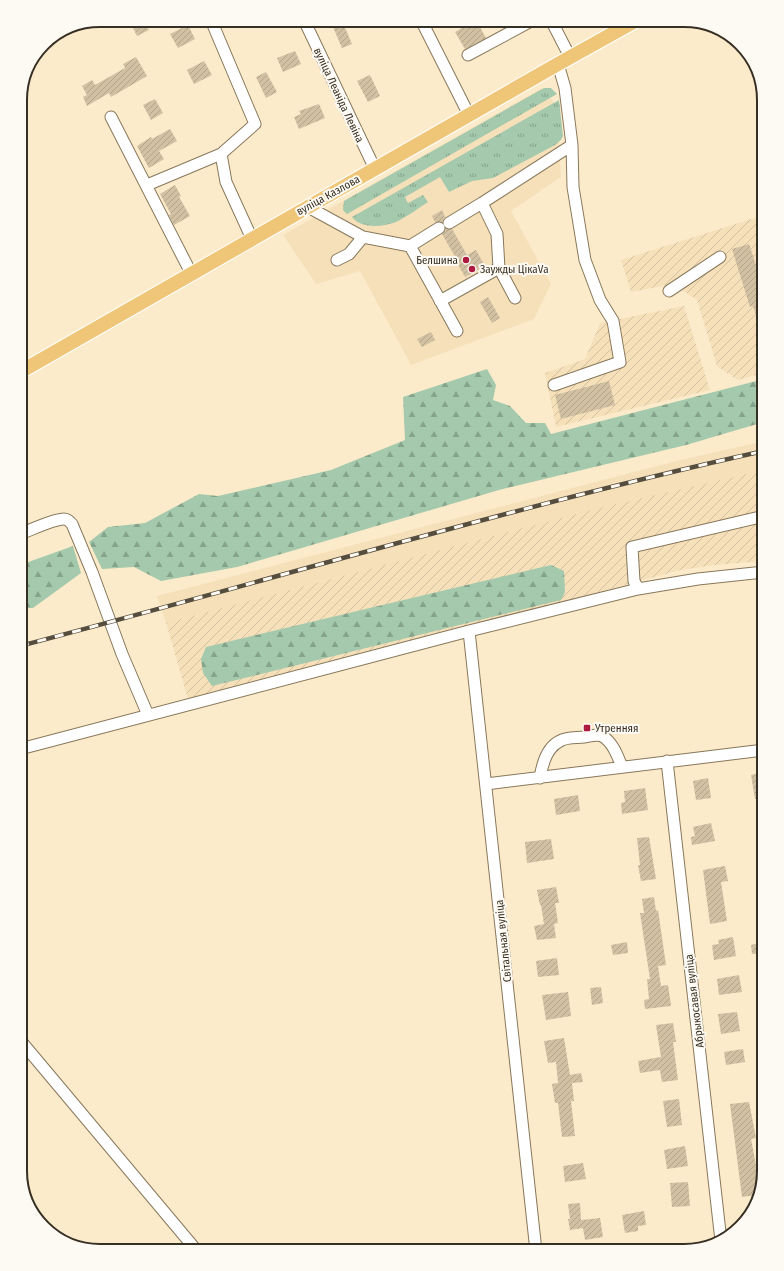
<svg xmlns="http://www.w3.org/2000/svg" width="784" height="1271" font-family="'Fira Sans Condensed',sans-serif">
<defs>
<pattern id="industrial-furrows" width="10" height="10" patternUnits="userSpaceOnUse"><rect width="10" height="10" fill="#f5e0ba"/><path d="M-1 1l2-2M0 10L10 0M9 11l2-2" fill="none" stroke="#d3c0a0"/></pattern>
<pattern id="grass-tufts" width="24" height="20" patternUnits="userSpaceOnUse"><rect width="24" height="20" fill="#a4c9ac"/><path d="M3 7l-1-3M5 7V3M7 7l1-3M15 17l-1-3M17 17v-4M19 17l1-3" fill="none" stroke="#86a48c"/></pattern>
<pattern id="forest-firs" width="22" height="20" patternUnits="userSpaceOnUse"><rect width="22" height="20" fill="#a4c9ac"/><path d="M5 1l3.5 6h-7zM16 11l3.5 6h-7z" fill="#86a48c"/></pattern>
<pattern id="building-hatch" width="6" height="6" patternUnits="userSpaceOnUse"><rect width="6" height="6" fill="#d1c0a1"/><path d="M-1 1l2-2M0 6l6-6M5 7l2-2" fill="none" stroke="#b4a58a"/></pattern>
</defs>
<rect width="100%" height="100%" fill="#fcebcb"/>
<path fill="#f5e0ba" d="M542 88 557 106 561 177 511 211 551 284 534 319 411 365 360 271 316 284 283 235Z
M764 441V471L330 579 259 599 166 623 157 596 672 462Z"/>
<path fill="url(#industrial-furrows)" d="M764 215V373L738 380 717 366 697 300 673 284 631 292 621 260Z
M684 306 710 390 556 427 545 373 585 359 600 323Z
M764 470V561L715 565 681 570 467 627 188 699 166 623 595 509Z"/>
<path fill="url(#grass-tufts)" d="M544 88H551L557 94 347 214 343 210 344 201Z
M559 100 563 136 561 140 555 145 493 178 472 181 449 192 440 177 405 197 408 203 423 195 428 202C418 208 407 217 396 222 383 227 361 229 352 217Z"/>
<path fill="url(#forest-firs)" d="M487 369 496 385 493 400 510 406 526 423H545L551 434 764 379V422L686 445 499 490 237 567 161 581 134 567 102 569 89 542 108 527 145 523 199 494 218 496 331 470 405 440 403 397Z
M73 546 81 573 33 608H20V565Z
M551 565 564 571 565 592 561 600 212 686 203 673 201 659 206 647Z"/>
<path fill="url(#building-hatch)" d="M129 20H143L149 30 137 36Z
M476 20 486 38 465 49 455 32Z
M343 23 352 44 342 48 333 27Z
M188 25 195 39 178 48 170 34Z
M295 51 301 64 283 72 277 58Z
M136 57 147 76 111 97 109 93 87 106 83 97 87 95 82 86 92 80 95 85 125 68 123 64Z
M204 61 212 75 194 84 187 70Z
M266 72 277 92 266 98 256 77Z
M370 75 380 96 368 102 357 81Z
M155 99 163 113 151 120 143 105Z
M319 104 325 118 299 129 294 117 301 114 299 111Z
M170 129 177 141 159 151 164 159 149 168 137 146 151 137 152 139Z
M175 185 181 196 179 197 190 216 174 225 169 215 171 214 160 194Z
M442 210 445 217 442 222H435L432 216Z
M446 229H452L467 255 476 250 485 266 465 277 456 261 457 260 442 234Z
M749 244 756 265 761 264 764 274V276L760 277 764 288V312L756 315 753 306 750 307 732 249Z
M488 297 500 318 492 323 480 302Z
M431 332 435 340 422 347 417 339Z
M609 381 615 405 561 419 555 395Z
M761 773 764 798 755 799 751 775Z
M708 778 711 798 696 800 693 781Z
M645 788 648 810 622 814 621 803 625 802 624 791Z
M578 795 580 811 556 815 554 799Z
M711 823 715 841 692 845 691 837 695 836 693 827Z
M649 837 656 879 641 881 638 865H640L637 838Z
M551 839 554 859 527 863 525 842Z
M725 866 728 881 721 882 727 921 710 924 703 870Z
M556 887 559 903H555L558 923 554 924 556 938 537 940 534 926 544 924 541 905H540L537 890Z
M654 897 656 911 658 910 666 965 658 966 661 986 668 985 671 1006 645 1009 644 1000 649 999 647 979H650L640 913H644L642 899Z
M733 937 736 956 714 960 712 945 719 944 718 940Z
M627 942 628 953 613 955 611 945Z
M760 943 762 953 752 954 751 945Z
M557 958 559 975 538 977 536 961Z
M739 975 742 992 719 995 717 979Z
M601 987 603 1003 592 1005 590 988Z
M568 992 571 1016 546 1020 542 995Z
M737 1012 740 1031 721 1034 718 1014Z
M673 1023 676 1042H673L678 1080 662 1082 660 1070 640 1073 638 1061 661 1057 656 1025Z
M564 1038 570 1075 581 1073 583 1082 572 1083 574 1101H571L575 1136 562 1137 558 1103H555L552 1084 558 1083 556 1062 548 1063 544 1041Z
M743 1049 745 1062 726 1065 724 1052Z
M679 1099 682 1125 667 1127 663 1101Z
M749 1102 756 1138 751 1139 760 1186 757 1195 742 1197 730 1104Z
M685 1146 688 1166 667 1169 664 1150Z
M583 1163 586 1179 565 1182 563 1166Z
M688 1182 690 1206 672 1207 670 1183Z
M580 1203 581 1220 600 1218 603 1237 585 1240 583 1228 570 1230 568 1219H570L568 1204Z
M644 1211 646 1225 638 1226V1231L625 1233 622 1215Z"/>
<g fill="none" stroke-linecap="round" stroke-linejoin="round">
<g stroke="#88785b" stroke-width="13">
<path id="minor" d="M211 20 255 124 221 154 226 182 252 239
M304 20 375 169
M421 20 469 115
M551 20 570 57
M468 55 533 20
M111 117 191 273
M147 185 221 154
M482 203 497 234 499 268 515 298
M308 207 363 237 410 246 439 228
M449 223 482 203 572 145
M410 246 457 331
M337 260 349 254 363 237
M669 291 720 257
M440 301 499 268
M554 385 620 362 613 321 600 300 585 260 573 187 572 145 565 88 558 64
M20 534C31 530 53 519 64 519 67 519 69 521 72 524L92 572 122 654 148 715
M638 589 634 581 632 547 764 516
M469 631 536 1251
M20 749 469 631 638 589 698 579 764 572
M667 761 721 1241
M540 778C542 765 547 747 560 741 566 737 577 738 584 737 590 736 597 734 602 736 613 742 618 757 622 767
M486 784 764 750
M20 1040 197 1251"/>
</g>
<g stroke="#fff" stroke-width="16">
<path id="major" d="M20 372 558 64 637 20"/>
</g>
<use href="#minor" stroke="#fff" stroke-width="11"/>
<use href="#major" stroke="#efc678" stroke-width="14"/>
<g stroke="#554d3e" stroke-width="4.5">
<path id="rail" d="M20 646C268 581 514 506 764 451"/>
</g>
<use href="#rail" stroke="#fdfaf3" stroke-width="3" stroke-dasharray="9" stroke-linecap="butt"/>
</g>
<g fill="#ae193f" stroke="#fdfaf3" stroke-width="1.5">
<circle cx="466" cy="260" r="4"/>
<circle cx="472" cy="269" r="4"/>
<rect x="583" y="724" width="8" height="8" rx="2"/>
</g>
<g text-anchor="middle" stroke-width="4" stroke-linejoin="round" paint-order="stroke">
<g font-size="11" fill="#362f23" stroke="#fdfaf3">
<text transform="translate(339 95) rotate(65)" y="4">вуліца Леаніда Левіна</text>
<text transform="translate(328 195) rotate(-29)" y="4">вуліца Казлова</text>
<text transform="translate(503 941) rotate(-96)" y="4">Світальная вуліца</text>
<text transform="translate(694 1001) rotate(-97)" y="4">Абрыкосавая вуліца</text>
</g>
<g font-size="11" fill="#362f23" stroke="#fdfaf3" text-anchor="start">
<text x="458" y="264" text-anchor="end">Белшина</text>
<text x="480" y="273">Заужды ЦікаVа</text>
<text x="595" y="732">Утренняя</text>
</g>
</g>
<path d="M0 0H784V1271H0ZM100 27H684A73 73 0 0 1 757 100V1171A73 73 0 0 1 684 1244H100A73 73 0 0 1 27 1171V100A73 73 0 0 1 100 27Z" fill="#fdfaf3" fill-rule="evenodd"/>
<path fill="none" stroke="#362f23" stroke-width="2" d="M100 27H684A73 73 0 0 1 757 100V1171A73 73 0 0 1 684 1244H100A73 73 0 0 1 27 1171V100A73 73 0 0 1 100 27Z"/>
</svg>
